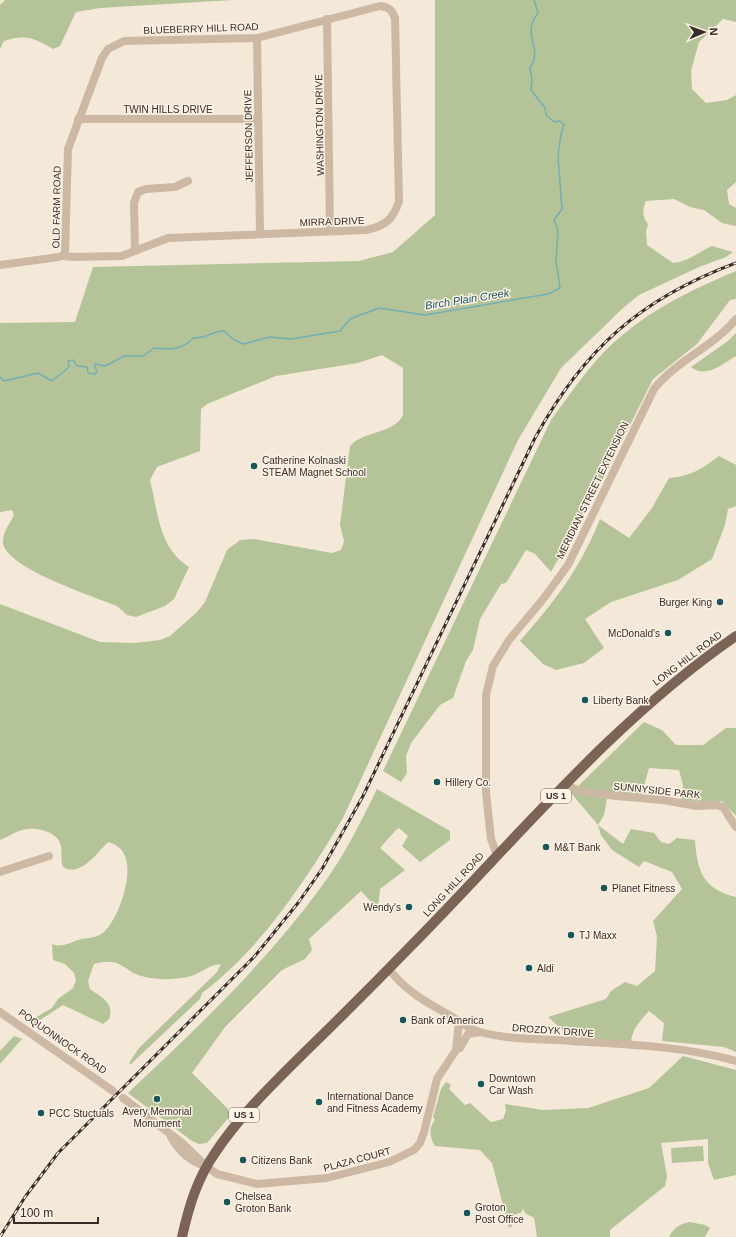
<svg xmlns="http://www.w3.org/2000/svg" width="736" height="1237" font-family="Arial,sans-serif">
<rect width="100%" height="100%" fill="#f4e8d9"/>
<path fill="#b4c498" d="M5 0H233L100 8 76 12 60 46 53 49C34 38 26 34 4 41L0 49V5Z
M435 0H736V22L723 19 699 42 691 71 692 89 706 103 727 100 736 95V182L727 190 729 204 736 208V226L722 223 704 210 690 207 674 199 646 201C642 210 642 217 648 224L646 232 647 245 673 263C687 262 699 252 712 246L733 252 726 257 699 267 639 295 623 308 561 368 518 440 343 818C306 880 261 949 202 993L200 999 131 1064 129 1063 139 1048 217 972 221 964C208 965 203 972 191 976 177 980 158 980 145 977 122 972 123 956 94 964L88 981 90 989C101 997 115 1003 109 1019L103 1024 63 1005 34 1024 31 1020 52 1008 58 999 73 988 76 980 74 973 65 964 53 960 52 944C61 948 70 943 78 940 88 937 96 939 104 932 120 917 140 860 117 846 115 844 111 843 108 842 98 852 80 878 63 867 60 860 63 852 60 843 56 831 34 826 22 830 14 832 8 837 0 840V604L100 642 134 643 160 640 170 636 196 613 205 602 227 550 240 540 254 539 332 553 341 550 344 541 340 525 350 446C365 430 394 434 403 415V368L382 355 358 363 276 376 207 404 201 409 200 451 157 467 150 480C158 513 159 548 189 567L174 599 165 606 136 617 127 615 117 606C93 596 7 569 3 543 2 533 10 523 14 515L12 510 0 512V323L75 322 93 267 359 261 393 252 435 215Z
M736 271V299L730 300 697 344 653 379 606 473 551 572 535 554 526 550 506 583 501 584 480 619 473 650 466 661 453 698 440 705 411 743 406 756 407 773 401 782 383 771 551 420C568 397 584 373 604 352 641 314 688 291 736 271Z
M736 333V356C722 364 706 379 691 367L728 341Z
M719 456 736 465V506L728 509 725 525 712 559 678 580 611 602 585 619 604 648 584 663 556 670 543 664 520 641C555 601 580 569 600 519L629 538 652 508 669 478C689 477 704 468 719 456Z
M644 722 662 730 676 745H703L726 728H736V816L722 801 713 803 681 800 683 785 679 770 649 768 640 800 607 798 604 815 598 825 623 844 631 829 654 833 661 842 669 844 677 838 695 840C697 871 703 889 736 897V1052L724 1047 662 1041 664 1023 649 1011C641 1020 632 1029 631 1042L570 1037 548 1017 606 999 611 991 625 982 637 986 655 971 657 936 653 921 682 889 672 872 644 861 639 867 612 850 601 835 598 825 571 793Z
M377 789 450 831V840L420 862 402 846 408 836 399 828 396 830 380 848 405 870 380 889 378 909 361 891 309 939 312 950 305 959 282 970 225 1027 192 1073 228 1109 230 1116 207 1143 199 1144 192 1141 128 1093C197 1028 265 964 321 887 344 857 360 823 377 789Z
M14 1036 22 1039 0 1064V1051Z
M683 1056 736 1070V1175L714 1180 708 1163V1139L661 1143 667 1176 665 1186 610 1230V1237H537L534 1218 525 1213 523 1208 522 1212 512 1216V1226L509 1228 492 1163 480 1150 435 1146C430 1138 428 1128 435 1120L433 1117 441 1089 446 1082 451 1085 449 1089 465 1105 470 1103 491 1122 503 1119 506 1111 505 1104 543 1110 588 1108 649 1088Z
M703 1146 704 1161 672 1163 671 1148Z
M690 1222 705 1225 710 1228 705 1237H669C674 1227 680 1224 690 1222Z"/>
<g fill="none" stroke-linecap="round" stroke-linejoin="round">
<path stroke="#75afb3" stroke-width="1.5" d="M0 377 4 381 38 373 52 381 69 367 68 361 73 360 77 366 87 367 88 373 95 374 97 371 95 367V364L105 366 124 356H143L154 348C171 349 181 351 193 338 209 339 210 331 224 331L233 339 243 344 270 337 291 339 340 331 350 319 379 308 425 315 548 294 560 288 556 261 558 230 554 220 562 209 558 156 561 134 564 125 560 121 554 122 546 115 545 108 531 90 532 79 530 68C542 49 527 41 532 24 533 20 536 16 538 13L534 0"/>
<path stroke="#cdb8a4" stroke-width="8" d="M327 19 330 231
M257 38 260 234
M78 119H257
M135 251 134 203 138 192 146 189 175 187 188 181
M0 265 59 257 65 254 68 149 102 58 108 49 124 41 257 38 380 6C389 7 392 10 395 18L399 201C393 220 385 226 366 230L168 238 122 256 73 257 63 256
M566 785 579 791 616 796 663 800 697 806 716 805 723 807 736 827
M497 855 491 839 486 793V695L493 666 509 640 544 598 568 565 654 389C677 360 713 347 736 319
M0 872 49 856
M389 969C405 991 428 1003 451 1016 460 1022 469 1029 480 1032 509 1040 541 1039 571 1041 626 1044 682 1046 736 1061
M0 1012 113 1091
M460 1048 468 1034 480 1032
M123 1098 181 1142 206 1166 217 1174 257 1184 327 1178 389 1162 414 1150 420 1143 424 1132 437 1079 456 1050 459 1022
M171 1137C179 1151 190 1162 206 1166"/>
<path stroke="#7b6356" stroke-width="10" d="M182 1237C189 1206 197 1179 215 1153 240 1115 274 1083 306 1051 341 1017 375 983 409 948 514 842 612 721 736 636"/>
<g stroke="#372c26" stroke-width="3">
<path id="rail" d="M0 1237 25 1197 58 1153 254 957 298 903 322 869 363 796 535 438C584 349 640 299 736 263"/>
</g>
<use href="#rail" stroke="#fbf2e5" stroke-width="1.5" stroke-dasharray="4.5" stroke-linecap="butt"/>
</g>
<g fill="#18565c" stroke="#fbf2e5" stroke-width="1.5">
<circle cx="254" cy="466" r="4"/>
<circle cx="720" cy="602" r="4"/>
<circle cx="668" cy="633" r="4"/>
<circle cx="585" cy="700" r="4"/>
<circle cx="437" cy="782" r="4"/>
<circle cx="546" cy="847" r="4"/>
<circle cx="604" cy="888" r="4"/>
<circle cx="409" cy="907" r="4"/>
<circle cx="571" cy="935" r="4"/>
<circle cx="529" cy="968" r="4"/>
<circle cx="403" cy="1020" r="4"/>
<circle cx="481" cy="1084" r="4"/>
<circle cx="157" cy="1099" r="4"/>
<circle cx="319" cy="1102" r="4"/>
<circle cx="41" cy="1113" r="4"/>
<circle cx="243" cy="1160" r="4"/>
<circle cx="227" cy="1202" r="4"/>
<circle cx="467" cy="1213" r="4"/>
</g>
<g text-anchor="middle" stroke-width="3" stroke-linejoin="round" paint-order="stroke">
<g fill="#fbf2e5" stroke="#72675f" stroke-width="1">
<rect x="541" y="789" width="30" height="14" rx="3"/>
<rect x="229" y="1108" width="30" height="14" rx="3"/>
</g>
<g font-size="9" font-weight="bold" fill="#372c26">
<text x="556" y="799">US 1</text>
<text x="244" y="1118">US 1</text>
</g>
<g font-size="10" fill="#372c26" stroke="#fbf2e5">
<text transform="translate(201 28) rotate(-2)" y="4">BLUEBERRY HILL ROAD</text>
<text x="168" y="113">TWIN HILLS DRIVE</text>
<text transform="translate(319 125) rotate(-91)" y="4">WASHINGTON DRIVE</text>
<text transform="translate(248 136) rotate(-91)" y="4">JEFFERSON DRIVE</text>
<text transform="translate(56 207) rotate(-89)" y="4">OLD FARM ROAD</text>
<text transform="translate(332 221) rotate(-2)" y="4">MIRRA DRIVE</text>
<text transform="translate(592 490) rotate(-64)" y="4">MERIDIAN STREET EXTENSION</text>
<text transform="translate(687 658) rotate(-37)" y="4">LONG HILL ROAD</text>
<text transform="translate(657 790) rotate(6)" y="4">SUNNYSIDE PARK</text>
<text transform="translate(453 884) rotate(-47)" y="4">LONG HILL ROAD</text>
<text transform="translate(553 1030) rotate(4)" y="4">DROZDYK DRIVE</text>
<text transform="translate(63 1041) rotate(35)" y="4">POQUONNOCK ROAD</text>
<text transform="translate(357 1159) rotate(-15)" y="4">PLAZA COURT</text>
</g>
<g font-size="10" fill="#372c26" stroke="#fbf2e5" text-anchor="start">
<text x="262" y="464">Catherine Kolnaski<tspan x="262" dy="12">STEAM Magnet School</tspan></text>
<text x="712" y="606" text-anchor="end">Burger King</text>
<text x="660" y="637" text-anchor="end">McDonald's</text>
<text x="593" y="704">Liberty Bank</text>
<text x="445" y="786">Hillery Co.</text>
<text x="554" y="851">M&amp;T Bank</text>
<text x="612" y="892">Planet Fitness</text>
<text x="401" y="911" text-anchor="end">Wendy's</text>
<text x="579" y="939">TJ Maxx</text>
<text x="537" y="972">Aldi</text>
<text x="411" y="1024">Bank of America</text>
<text x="489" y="1082">Downtown<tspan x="489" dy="12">Car Wash</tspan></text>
<text x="327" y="1100">International Dance<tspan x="327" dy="12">and Fitness Academy</tspan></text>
<text x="157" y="1115" text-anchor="middle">Avery Memorial<tspan x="157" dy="12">Monument</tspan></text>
<text x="49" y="1117">PCC Stuctuals</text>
<text x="251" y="1164">Citizens Bank</text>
<text x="235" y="1200">Chelsea<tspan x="235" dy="12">Groton Bank</tspan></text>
<text x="475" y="1211">Groton<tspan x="475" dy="12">Post Office</tspan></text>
</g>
<g font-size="11" font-style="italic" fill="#18565c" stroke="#fbf2e5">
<text transform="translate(467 299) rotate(-9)" y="4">Birch Plain Creek</text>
</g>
</g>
<g transform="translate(704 32) rotate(88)" stroke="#fbf2e5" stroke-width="3" paint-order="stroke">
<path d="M0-3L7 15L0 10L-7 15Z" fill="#372c26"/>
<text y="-6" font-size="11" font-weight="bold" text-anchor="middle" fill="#372c26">N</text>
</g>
<path d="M14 1217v6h84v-6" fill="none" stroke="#372c26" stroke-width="2"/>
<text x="20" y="1217" font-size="12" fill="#372c26" stroke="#fbf2e5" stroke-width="3" paint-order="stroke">100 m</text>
</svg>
